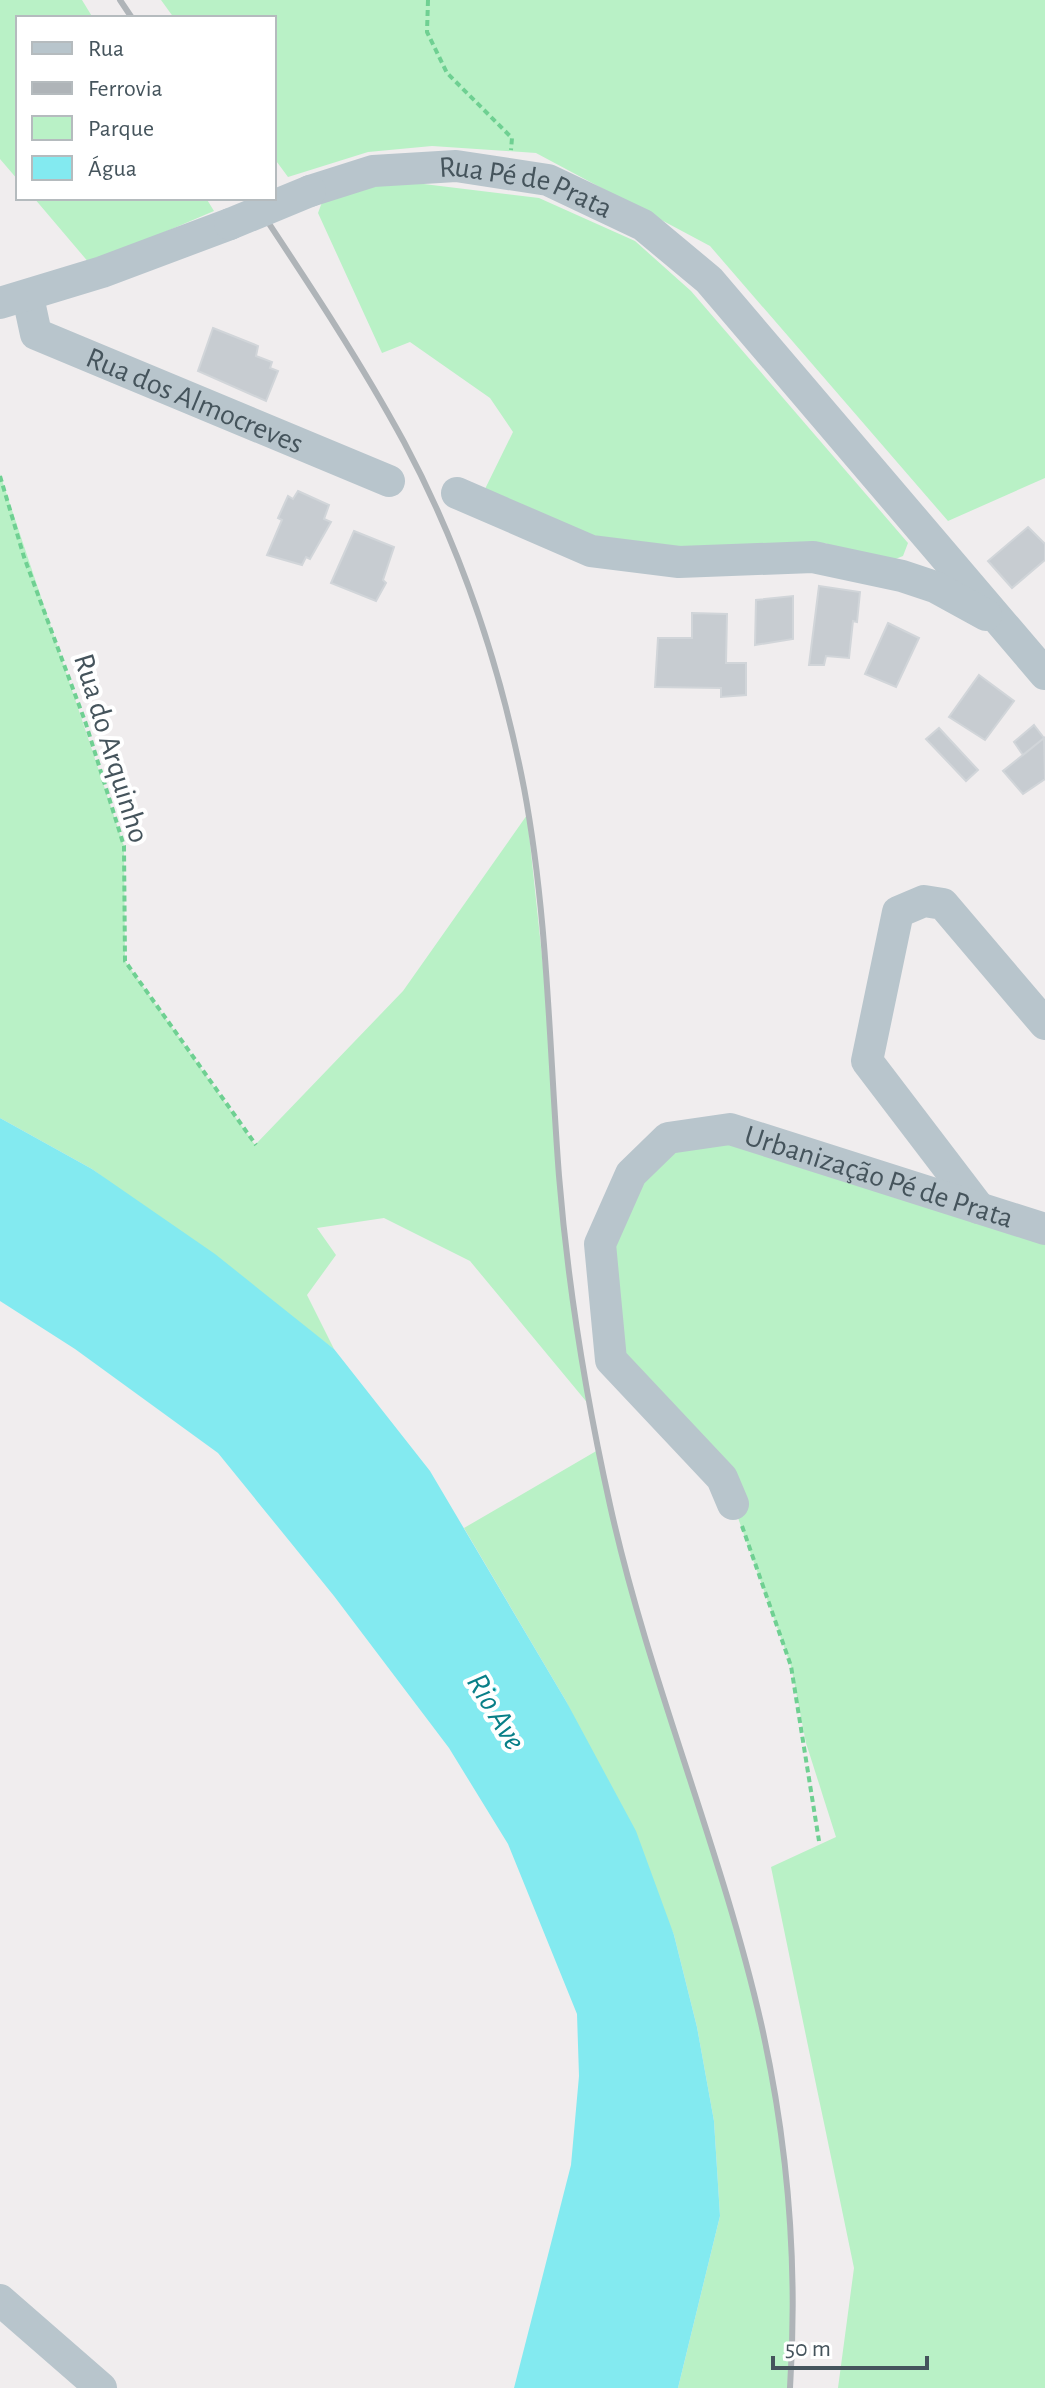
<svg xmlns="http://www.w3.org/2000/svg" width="1045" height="2388" font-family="'Alegreya Sans',sans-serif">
<rect width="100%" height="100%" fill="#f0edee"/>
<path fill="#b9f1c6" d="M0 0H82L93 18H18V180L0 159Z
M161 0H1045V478L948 521 710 246 536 153 432 146 368 152 288 177 274 158V18H174Z
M399 181 539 198 635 241 691 291 908 543 903 556 883 564 825 543 679 562 580 537 484 491 513 432 490 398 410 342 382 353 318 213 325 194Z
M34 198H206L214 211 90 264Z
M0 474 124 846 125 961 255 1145 403 991 527 815 550 1031 565 1238 590 1406 470 1261 384 1218 317 1228 336 1255 307 1295 334 1349 92 1169 0 1118Z
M730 1129 1045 1229V2388H838L854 2268 771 1867 836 1837 806 1743 791 1666 733 1504 633 1385 600 1244 668 1138Z
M598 1450C617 1529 634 1608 658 1685 691 1795 732 1903 759 2015 789 2137 798 2263 790 2388H678L720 2216 714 2121 697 2027 674 1935 566 1701 464 1528Z"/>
<path fill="#83eaf0" d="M0 1118 92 1169 215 1254 334 1349 430 1471 566 1701 636 1831 674 1935 697 2027 714 2121 720 2216 678 2388H514L571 2165 579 2076 577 2014 508 1844 449 1748 334 1596 218 1453 75 1349 0 1301Z"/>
<path fill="#c7ccd1" stroke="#d1d5d9" stroke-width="2" d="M213 328 258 346 256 356 272 362 270 368 278 371 266 401 198 371Z
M298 491 329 505 324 519 331 522 310 559 306 557 302 565 267 555 282 520 278 518 288 496 293 499Z
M1028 527 1045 544V560L1012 588 988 561Z
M354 531 394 547 383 580 386 583 376 601 331 583Z
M819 586 860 592 857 622 853 621 849 658 826 656 824 665H809Z
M793 596V639L755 645 756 600Z
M692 613 727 614 726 663H746V695L721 697V688L655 687 658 638H692Z
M888 623 919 638 896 687 865 674Z
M979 675 1014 701 985 740 949 717Z
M1034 725 1044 738 1023 755 1014 742Z
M939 728 978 770 966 781 926 739Z
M1044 738 1045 779 1023 794 1003 771Z"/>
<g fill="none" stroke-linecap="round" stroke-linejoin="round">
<path stroke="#6fd092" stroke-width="4" stroke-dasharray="6 4" stroke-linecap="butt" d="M428 0 427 32 447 73 512 138 511 150
M0 476 24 557 86 724 124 846 125 961 256 1145
M742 1526 791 1666 819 1841"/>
<g stroke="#b8c5cc" stroke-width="32">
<path id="s1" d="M310 191 373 171 456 166 548 180 643 225 709 280 1045 674"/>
<path id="s2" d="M28 297 36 334 389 481"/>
<path d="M0 303 102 272 230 224"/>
<path d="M457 493 591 551 679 562 813 557 902 576 935 587 986 615"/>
<path d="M979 1208 867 1061 898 912 924 901 943 904 1045 1024"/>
<path id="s3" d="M733 1504 722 1478 611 1360 600 1244 631 1174 668 1138 730 1129 1045 1229"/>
<path d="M0 2300 101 2388"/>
</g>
<path stroke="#afb4b8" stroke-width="6" d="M120 0 132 18
M252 198C305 278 358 357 404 442 461 549 501 669 524 788 548 916 549 1046 559 1176 568 1287 586 1397 610 1505 649 1681 721 1848 761 2023 788 2143 798 2265 790 2388"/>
<path stroke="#b8c5cc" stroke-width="32" d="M230 224 310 191"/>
</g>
<g text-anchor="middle" stroke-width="8" stroke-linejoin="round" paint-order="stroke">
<g font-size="30" fill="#45545c" stroke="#fff">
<text dy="10" stroke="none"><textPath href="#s1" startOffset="222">Rua Pé de Prata</textPath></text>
<text dy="10" stroke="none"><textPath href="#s2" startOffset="210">Rua dos Almocreves</textPath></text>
<text transform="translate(112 748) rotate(73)" y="10">Rua do Arquinho</text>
<text dy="10" stroke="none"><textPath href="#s3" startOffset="654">Urbanização Pé de Prata</textPath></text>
</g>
<g font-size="32" font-style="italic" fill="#087f87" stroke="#fff">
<text transform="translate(497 1711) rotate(59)" y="11">Rio Ave</text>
</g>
</g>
<rect x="16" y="16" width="260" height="184" fill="#ffffff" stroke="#b5bbbe" stroke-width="2"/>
<rect x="32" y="42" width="40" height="12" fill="#b8c5cc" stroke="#b5bbbe" stroke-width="2"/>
<text x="88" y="56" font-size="24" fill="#45545c">Rua</text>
<rect x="32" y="82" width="40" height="12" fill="#afb4b8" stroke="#b5bbbe" stroke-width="2"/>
<text x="88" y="96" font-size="24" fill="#45545c">Ferrovia</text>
<rect x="32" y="116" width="40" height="24" fill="#b9f1c6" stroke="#b5bbbe" stroke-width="2"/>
<text x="88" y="136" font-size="24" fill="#45545c">Parque</text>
<rect x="32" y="156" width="40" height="24" fill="#83eaf0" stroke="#b5bbbe" stroke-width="2"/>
<text x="88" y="176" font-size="24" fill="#45545c">Água</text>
<path d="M773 2356v12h154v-12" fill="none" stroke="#45545c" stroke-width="4"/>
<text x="785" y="2356" font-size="24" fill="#45545c" stroke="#ffffff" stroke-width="6" paint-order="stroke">50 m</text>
</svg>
